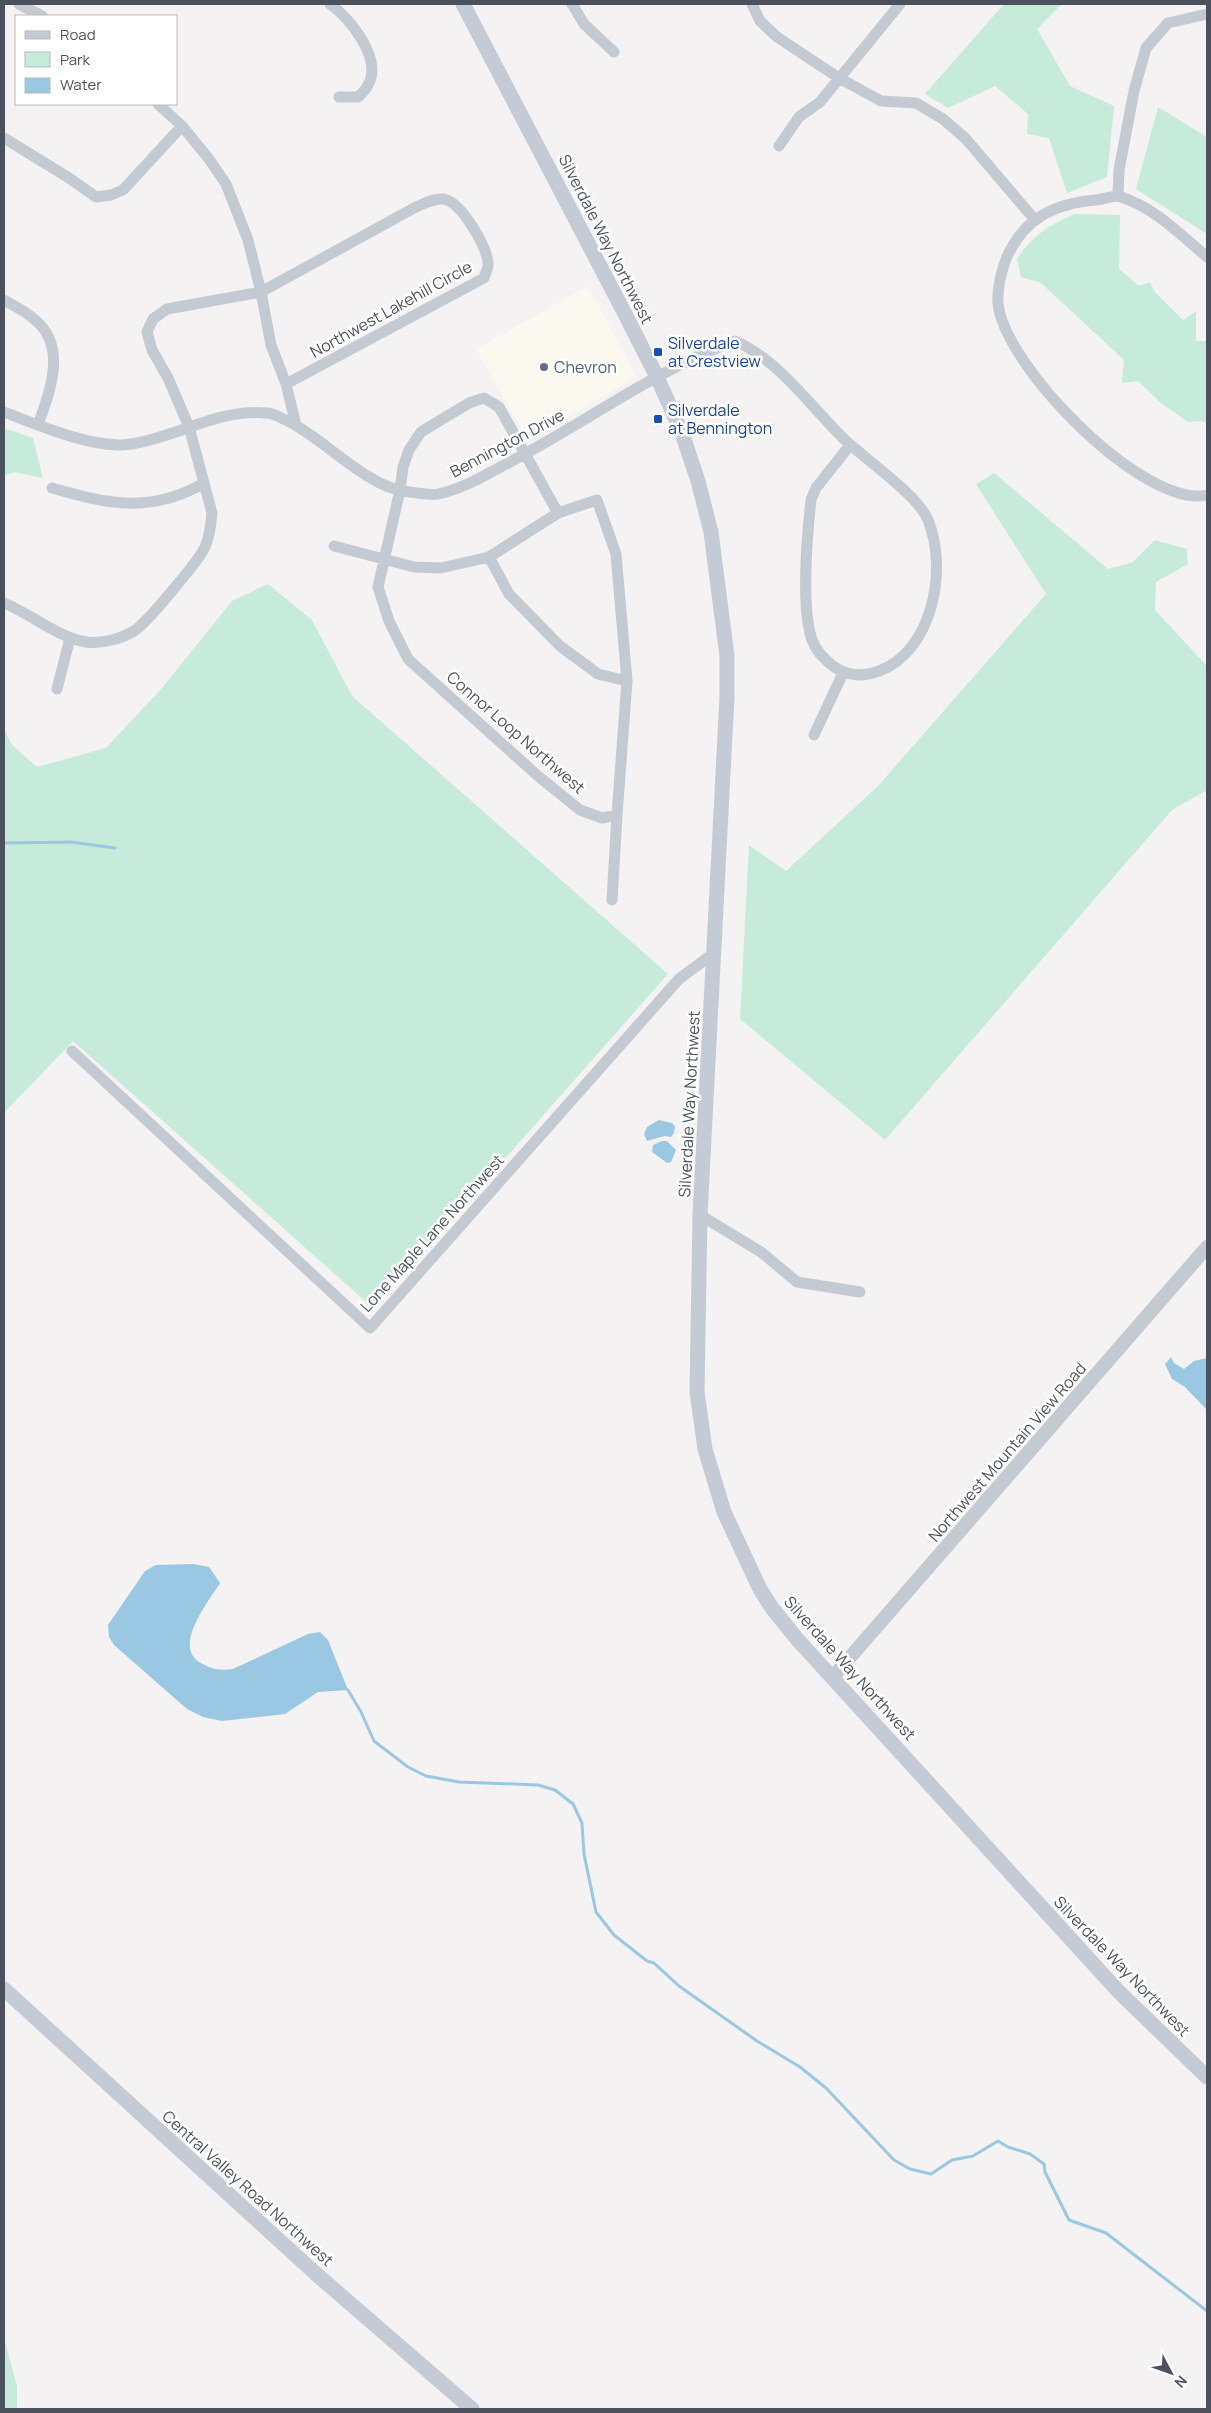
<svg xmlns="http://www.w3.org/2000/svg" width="1211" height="2413" font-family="Manrope,sans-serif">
<rect width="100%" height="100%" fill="#f4f2f2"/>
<path fill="#fbf9ef" d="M588 286 637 377 528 440 476 349Z"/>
<path fill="#c7ebda" d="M1004 4H1062L1037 29 1070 86 1114 106 1107 177 1067 193 1049 138 1027 134 1028 114 995 86 948 108 925 94Z
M1158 107 1207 137V234L1136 189Z
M1075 214 1120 215 1119 269 1139 286 1150 282 1155 292 1183 320 1196 311V341H1207V423L1201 421 1188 422 1161 403 1138 381 1122 383 1124 360 1041 283 1021 277 1017 259C1032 236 1050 224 1075 214Z
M4 428 33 438 43 478 14 472 4 476Z
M994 473 1108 569 1133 562 1155 540 1187 549 1188 564 1156 582 1155 610 1207 666V790L1172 810 885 1140 740 1019 749 845 786 871 878 786 1046 594 976 484Z
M268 584 312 620 352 696 668 974 373 1308 73 1041 4 1113V729L12 745 37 767 106 748 162 688 232 601Z
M4 2338 17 2386V2409H4Z"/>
<path fill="#9ac8e2" d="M659 1120 672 1123 675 1126 674 1133 671 1137 665 1136 647 1141 644 1134 647 1127Z
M662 1141H667L676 1150 671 1162 667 1163 652 1152 653 1145Z
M1171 1357 1174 1363 1184 1369 1194 1361 1207 1358 1206 1409 1185 1387 1172 1379 1165 1364Z
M193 1564 209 1567 220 1583C209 1601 173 1645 199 1662 211 1669 219 1671 233 1669L308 1634 320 1632 328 1640 348 1690 318 1692 285 1714 222 1721 203 1717 187 1709 114 1645 109 1637 108 1625 145 1571 156 1565Z"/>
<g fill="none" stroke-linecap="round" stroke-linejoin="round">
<path stroke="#9ac8e2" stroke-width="3" d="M4 843 71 842 115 848
M348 1690 361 1712 374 1741 408 1767 426 1776 459 1782 538 1785 555 1790 573 1804 582 1823 584 1854 596 1912 614 1935 647 1961 654 1963 679 1986 757 2041 800 2067 826 2088 894 2160 910 2169 931 2174 952 2160 973 2156 998 2141 1008 2147 1030 2154 1044 2164 1045 2172 1069 2220 1106 2233 1207 2311"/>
<path stroke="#c4cad1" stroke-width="11" d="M19 4 42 16
M330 4C350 18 383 59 368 85 366 90 361 94 358 97H339
M572 4 584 24 614 52
M752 4 760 21 777 37 839 78 881 101 916 103 943 119 966 139 1035 220
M158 104 182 126 209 159 226 184 248 240 261 292 271 345 286 384 296 425
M4 138 69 178 96 197 111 195 123 190 182 126
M779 146 799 117 820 102 900 4
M1118 196 1119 170 1134 91 1146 48 1168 23 1207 14
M1207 257C1181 235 1155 208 1121 197 1114 194 1103 200 1095 200 1053 204 1023 219 1006 259 1001 273 997 288 998 303 1003 365 1144 509 1207 495
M4 300C14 306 25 311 34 319 68 346 50 391 38 425
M4 412C37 425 96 450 131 444 178 437 219 408 267 413 274 413 280 418 286 420 322 437 365 485 403 491 413 492 429 496 438 494 463 489 485 475 508 463 584 424 654 370 735 341 779 360 810 406 844 439 866 460 917 494 928 520 948 569 933 651 879 671 863 677 848 677 833 666 824 659 816 651 812 640 801 607 807 536 811 500L816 488 850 445
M52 488C108 504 151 514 204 483
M334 546 414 567 441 568 489 557 558 513 597 500 616 554 627 681 617 815 602 818 580 810 538 776 408 659 389 621 378 587 400 490 403 467 409 450 421 432 469 403 484 398 499 407 558 513
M489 557 509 594 560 646 598 674 627 681
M4 603C31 614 57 637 86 642 101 644 121 639 134 631 146 624 200 559 205 547 210 536 211 524 212 513L189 427 168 378 152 350 147 332 153 319 167 309 261 292 414 208C423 204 437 196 447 200 463 206 487 247 488 263 489 268 485 273 484 278L286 384
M57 689 70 638
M814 735 843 673
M612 900 617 815
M72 1051 370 1328 679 979 714 953
M700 1215 761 1252 797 1282 860 1292"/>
<path stroke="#c4cad1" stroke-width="14" d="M832 1678 1207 1247"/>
<path stroke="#c5cbd5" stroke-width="15" d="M463 4 624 312 657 377 682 433 698 481 711 532 727 656V697L700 1215 697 1392 705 1449 724 1512 760 1589 772 1608 797 1639 1119 1992 1207 2077
M4 1989 315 2273 472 2409"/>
</g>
<g fill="#1a4fb4" stroke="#fff" stroke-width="2">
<rect x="653" y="347" width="10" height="10" rx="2.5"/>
<rect x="653" y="414" width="10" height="10" rx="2.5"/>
</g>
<circle fill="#5c6f8a" stroke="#fff" stroke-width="2" cx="544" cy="367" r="5"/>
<g text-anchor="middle" stroke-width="5" stroke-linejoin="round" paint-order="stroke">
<g font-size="16" fill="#4c525d" stroke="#fff">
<text transform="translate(606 239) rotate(63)" y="6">Silverdale Way Northwest</text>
<text transform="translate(391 309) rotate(-29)" y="6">Northwest Lakehill Circle</text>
<text transform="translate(507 443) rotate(-28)" y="6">Bennington Drive</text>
<text transform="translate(516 732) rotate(41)" y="6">Connor Loop Northwest</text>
<text transform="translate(689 1104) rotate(-87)" y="6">Silverdale Way Northwest</text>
<text transform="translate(432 1233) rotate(-48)" y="6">Lone Maple Lane Northwest</text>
<text transform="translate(1007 1452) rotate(-49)" y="6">Northwest Mountain View Road</text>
<text transform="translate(850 1668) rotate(48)" y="6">Silverdale Way Northwest</text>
<text transform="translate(1122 1966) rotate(46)" y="6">Silverdale Way Northwest</text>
<text transform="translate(248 2188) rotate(42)" y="6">Central Valley Road Northwest</text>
</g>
<g font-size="16" fill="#164399" stroke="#fff" text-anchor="start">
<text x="668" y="349">Silverdale<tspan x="668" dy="18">at Crestview</tspan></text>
<text x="668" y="416">Silverdale<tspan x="668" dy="18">at Bennington</tspan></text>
</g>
<g font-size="16" fill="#4e5e75" stroke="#fff" text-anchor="start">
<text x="554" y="373">Chevron</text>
</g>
</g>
<rect width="1211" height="2413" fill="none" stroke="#4c525d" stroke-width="10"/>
<rect x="15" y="15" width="162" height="90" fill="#ffffff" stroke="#b7babe"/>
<rect x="25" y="31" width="25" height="8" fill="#c5cbd5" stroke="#b7babe"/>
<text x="60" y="40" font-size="15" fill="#4c525d">Road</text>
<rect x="25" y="52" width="25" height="15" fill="#c7ebda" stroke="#b7babe"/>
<text x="60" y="65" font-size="15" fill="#4c525d">Park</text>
<rect x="25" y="78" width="25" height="15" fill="#9ac8e2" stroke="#b7babe"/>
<text x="60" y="90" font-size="15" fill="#4c525d">Water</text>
<g transform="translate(1171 2373) rotate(131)" stroke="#ffffff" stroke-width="4" paint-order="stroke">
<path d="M0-4L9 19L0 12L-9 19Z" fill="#4c525d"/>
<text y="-8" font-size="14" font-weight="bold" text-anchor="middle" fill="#4c525d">N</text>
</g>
</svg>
